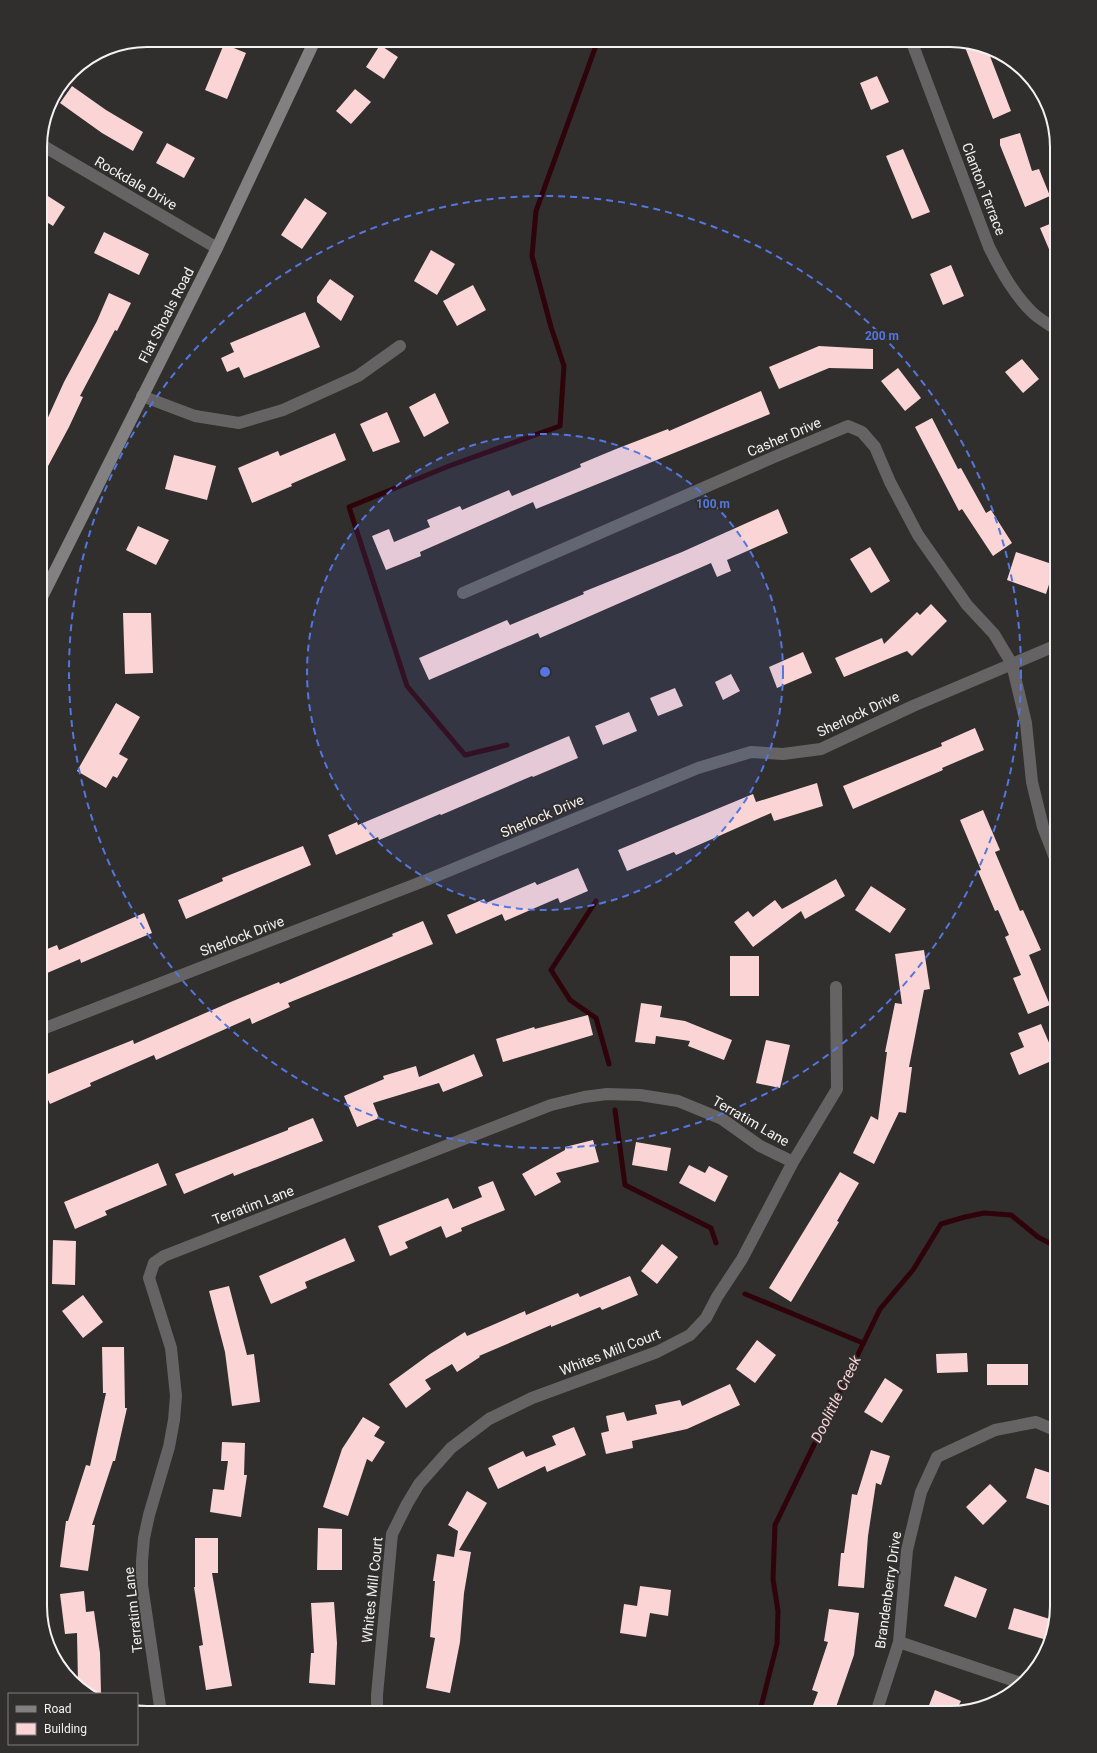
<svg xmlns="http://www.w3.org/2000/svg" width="1097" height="1753" font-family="Roboto,sans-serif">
<rect width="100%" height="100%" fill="#312e2e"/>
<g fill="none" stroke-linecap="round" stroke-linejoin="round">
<path stroke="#2f030a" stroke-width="5" d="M507 745 465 755 407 686 349 507 449 466 560 426 564 366 551 327 532 256 536 211 598 40
M596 901 551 970 570 1000 596 1018 609 1064
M615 1110 625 1185 711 1228 716 1243
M745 1294 863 1343
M757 1713 761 1707 777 1644 778 1611 773 1579 775 1525 880 1309 913 1270 941 1224 965 1217 984 1213 1011 1215 1038 1237 1057 1247"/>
</g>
<path fill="#fbd5d5" d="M963 42 988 51 1011 111 993 119Z
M224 44 246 53 227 99 205 90Z
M380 45 398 57 384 79 366 67Z
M877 76 889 102 871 110 860 83Z
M72 86 106 110 143 132 133 151 102 133 60 103Z
M355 89 371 102 351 124 336 111Z
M1020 133 1032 171 1039 169 1050 196 1025 207 1000 145V139Z
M167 143 195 158 184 178 156 163Z
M903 149 930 212 912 219 886 156Z
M40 191 65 207 53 226 40 218Z
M305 198 327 213 302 249 281 235Z
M1057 221V268L1040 228Z
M104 232 149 254 139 275 94 253Z
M431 250 455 264 437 295 414 281Z
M951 265 964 296 943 305 930 274Z
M330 279 354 296 341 321 317 302V297Z
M473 285 486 310 457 326 443 301Z
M109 293 131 303 117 331 115 330 80 396 83 397 69 427 40 481V435L64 382 97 321Z
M305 312 320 347 244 378 239 367 227 372 221 358 234 352 230 343Z
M819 346 873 349V369L829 368 779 389 769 367Z
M1022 359 1039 379 1023 393 1005 372Z
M898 368 921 398 905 411 881 381Z
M761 391 770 414 536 509 533 502 420 552 421 556 386 570 372 536 389 529 394 542 430 527 427 520 460 506 462 510 509 490 512 496 581 467 580 464 616 449 668 429 669 431Z
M435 393 449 423 424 437 409 407Z
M387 412 400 442 373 452 360 424Z
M932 418 958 469 961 468 986 513 991 510 1012 543 993 556 962 509 959 511 915 427Z
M335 433 346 460 291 484 292 486 252 503 238 468 278 451 280 456Z
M174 455 216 466 207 500 165 489Z
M778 509 788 533 727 560 731 571 717 577 711 563 540 638 538 633 429 680 419 658 507 620 510 625 584 594 583 592 682 552Z
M138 526 169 540 156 565 126 550Z
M870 547 890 581 871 593 850 559Z
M1016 552 1055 565 1046 594 1007 580Z
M931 604 947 621 912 656 907 651 844 677 835 658 882 638 884 644 917 612 920 615Z
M123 613H151L153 673 125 674Z
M803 652 812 673 777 688 769 667Z
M731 674 740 691 723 700 715 682Z
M675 688 683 706 658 716 650 698Z
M116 703 140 717 119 754 128 759 117 778 113 776 106 788 77 771Z
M629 712 637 731 603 745 595 726Z
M975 728 984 750 942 768 943 770 853 809 843 786 942 746 941 743Z
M569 736 578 758 533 777 532 776 441 815 440 814 379 840 378 837 336 855 328 835 357 822 358 825Z
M817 783 823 806 774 821 771 813 676 855 674 852 627 871 618 850 753 794 756 802Z
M983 810 1000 850 995 852 1020 911 1023 910 1041 950 1029 955 1050 1005 1028 1014 1013 978 1021 975 1005 937 1009 935 998 910 995 911 978 871 981 870 960 820Z
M303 846 311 865 186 919 178 900 223 881 222 878Z
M578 868 588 891 560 903 558 898 505 921 502 914 456 934 447 915 484 899 486 903 535 882 537 885Z
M836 879 845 896 805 919 801 911 753 947 734 922 748 911 753 917 775 900 782 909Z
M871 886 906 909 890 933 855 910Z
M144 913 152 933 81 963 80 959 40 976V952L57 945 59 950Z
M423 921 433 944 288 1003 290 1007 252 1024 250 1018 156 1060 154 1055 90 1083 91 1086 50 1104 40 1082V1077L133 1040 134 1044 233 1001 279 982 280 984 393 936 392 934Z
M924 950 930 989 924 990 909 1067H912L906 1113 899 1112 874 1164 853 1153 871 1116 878 1120 887 1052H885L895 1003 902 1004 895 954Z
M730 956H759V996H730Z
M641 1003 662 1006 660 1017 685 1021 732 1040 724 1060 688 1046 690 1041 656 1036 655 1044 635 1042Z
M588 1015 593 1035 503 1062 496 1039 534 1027 535 1029Z
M1041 1024 1056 1059 1019 1075 1010 1053 1024 1047 1018 1033Z
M766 1040 790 1045 780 1088 756 1083Z
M474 1054 483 1076 443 1092 439 1083 373 1103 379 1118 357 1127 344 1096 384 1079 383 1076 416 1066 419 1077Z
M313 1118 323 1141 234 1176 233 1173 184 1194 175 1174 288 1130V1128Z
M593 1140 599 1162 556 1173 561 1182 535 1196 522 1174 565 1150V1147Z
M636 1142 671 1148 667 1171 632 1165Z
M158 1163 167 1185 105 1211 107 1215 75 1229 64 1202Z
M689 1165 705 1173 709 1166 728 1176 715 1202 679 1183Z
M840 1172 859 1183 837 1221 839 1222 791 1302 769 1288Z
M493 1181 505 1210 461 1228 462 1231 446 1238 441 1226 405 1242 408 1248 390 1256 378 1226 448 1198 453 1209 482 1197 478 1187Z
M345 1238 355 1261 305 1282 307 1288 271 1304 259 1276Z
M53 1240 76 1241 75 1285 52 1284Z
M662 1244 678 1257 657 1284 641 1271Z
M630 1276 638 1295 602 1310 600 1307 551 1327V1325L479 1356 480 1357 457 1372 452 1364 425 1380 431 1389 406 1408 389 1384 430 1354 465 1332 467 1336 525 1311 526 1315 578 1293 580 1297Z
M229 1286 247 1355 254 1354 260 1402 232 1406 225 1352 209 1291Z
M83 1295 103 1322 83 1338 62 1311Z
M757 1340 776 1355 755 1383 736 1369Z
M102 1347H124L125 1408H127L115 1461H113L92 1525H95L88 1571 60 1567 66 1521H68L86 1465 90 1466 106 1393H103Z
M967 1353 968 1372 937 1373 936 1354Z
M987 1364H1028V1385H987Z
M885 1378 903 1390 882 1423 864 1412Z
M730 1384 740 1405 687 1429 632 1441 633 1448 606 1454 601 1433 609 1431 606 1416 624 1412 627 1421 657 1414 655 1405 680 1400 682 1406Z
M363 1417 380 1427 374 1436 385 1442 372 1462 367 1459 348 1516 323 1507 342 1449Z
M574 1427 586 1455 547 1472 545 1466 498 1489 488 1468 523 1451 526 1457 556 1445 552 1436Z
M222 1442 245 1443 244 1475H247L241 1517 210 1512 213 1489 224 1490 228 1461H221Z
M871 1450 890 1456 881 1485 876 1483 868 1536 864 1588 838 1586 841 1553H844L852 1494 857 1495Z
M1035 1468 1057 1475V1508L1026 1498Z
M990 1484 1007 1501 983 1525 966 1507Z
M467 1491 487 1503 459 1550 471 1552 464 1593 460 1642 450 1693 426 1688 435 1638 430 1637 435 1581H433L437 1554 454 1557 458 1531 448 1525Z
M318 1528 342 1529V1570H317Z
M195 1538H218V1573H212L232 1686 206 1690 199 1646 203 1645 194 1587H195Z
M955 1576 987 1589 976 1618 944 1606Z
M640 1586 671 1590 668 1616 650 1613 646 1637 620 1633 624 1604 637 1606Z
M84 1591 86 1612 94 1611 100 1653 101 1693H86L78 1684 77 1633 65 1634 60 1594Z
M334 1602 337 1643 335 1685 309 1683 311 1653H314L311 1603Z
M1014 1608 1053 1620 1047 1640 1008 1629Z
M829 1609 859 1613 854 1655 834 1713H810L818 1692 812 1690 828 1642 824 1641Z
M935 1690 961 1701 956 1711 926 1713Z"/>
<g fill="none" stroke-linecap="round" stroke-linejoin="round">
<path stroke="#656363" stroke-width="12" d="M911 40 989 247C1001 271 1014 295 1034 314 1041 320 1050 325 1057 330
M40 144 217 248
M142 396 195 416 239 423 283 410 358 376 400 346
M463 593 774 457 848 426 862 432 875 447 890 482 918 535 967 605 994 634 1012 664 1026 723 1032 782 1043 827 1057 863
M40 1030 429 879 698 768 751 752 783 754 821 749 913 706 1057 645
M899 1642 1018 1682
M161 1713 142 1585V1561L144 1538 149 1515 169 1447 174 1420 176 1396 171 1348 149 1278 154 1263 164 1256 551 1105 584 1097 607 1094 640 1095 678 1101 722 1119 760 1146 793 1162
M377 1713V1695L392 1534 407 1504 419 1484 451 1448 489 1419 532 1398 657 1352 690 1335 706 1318 717 1297 742 1259 793 1162 837 1089 836 987
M876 1713 899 1642 907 1550 921 1492 937 1457 995 1430 1036 1422 1057 1431"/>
<path stroke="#828080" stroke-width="12" d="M40 601 217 248 315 40"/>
</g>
<circle cx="545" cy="672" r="238" fill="#5377de" fill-opacity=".12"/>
<g fill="none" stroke="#5377de" stroke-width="2" stroke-dasharray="7 5">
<circle cx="545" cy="672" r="238"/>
<circle cx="545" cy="672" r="476"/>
</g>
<g text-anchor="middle" stroke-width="4" stroke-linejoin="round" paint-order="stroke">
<g font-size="14" fill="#f4f2f2" stroke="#312e2e">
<text transform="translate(136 183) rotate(30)" y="5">Rockdale Drive</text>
<text transform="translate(984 189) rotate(69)" y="5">Clanton Terrace</text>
<text transform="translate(166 315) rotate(-63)" y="5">Flat Shoals Road</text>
<text transform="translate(784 437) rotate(-23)" y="5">Casher Drive</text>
<text transform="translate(858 714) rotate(-25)" y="5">Sherlock Drive</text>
<text transform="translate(542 816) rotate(-23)" y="5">Sherlock Drive</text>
<text transform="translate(242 936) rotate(-21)" y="5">Sherlock Drive</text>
<text transform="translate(751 1121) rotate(30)" y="5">Terratim Lane</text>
<text transform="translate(253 1205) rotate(-21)" y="5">Terratim Lane</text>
<text transform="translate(610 1352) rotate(-21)" y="5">Whites Mill Court</text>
<text transform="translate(372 1590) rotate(-84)" y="5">Whites Mill Court</text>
<text transform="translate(888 1590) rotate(-82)" y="5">Brandenberry Drive</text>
<text transform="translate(133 1610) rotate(-96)" y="5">Terratim Lane</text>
</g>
<g font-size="15" font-style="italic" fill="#f7d3d3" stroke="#312e2e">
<text transform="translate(836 1399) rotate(-64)" y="5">Doolittle Creek</text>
</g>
</g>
<path d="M0 0H1097V1753H0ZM147 47H950A100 100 0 0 1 1050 147V1606A100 100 0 0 1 950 1706H147A100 100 0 0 1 47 1606V147A100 100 0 0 1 147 47Z" fill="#312e2e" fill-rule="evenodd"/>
<path fill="none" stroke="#f4f2f2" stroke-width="2" d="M147 47H950A100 100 0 0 1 1050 147V1606A100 100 0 0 1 950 1706H147A100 100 0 0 1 47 1606V147A100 100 0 0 1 147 47Z"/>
<circle cx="545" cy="672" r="6" fill="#5377de" stroke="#312e2e" stroke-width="2"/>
<g font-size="12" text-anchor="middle" font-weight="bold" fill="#5377de" stroke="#312e2e" stroke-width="4" stroke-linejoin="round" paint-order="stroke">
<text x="882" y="340">200 m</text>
<text x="713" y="508">100 m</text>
</g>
<rect x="8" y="1693" width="130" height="52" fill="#312e2e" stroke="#7f7c7c"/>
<rect x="16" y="1706" width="20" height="6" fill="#828080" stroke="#7f7c7c"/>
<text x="44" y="1713" font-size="12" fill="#f4f2f2">Road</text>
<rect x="16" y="1723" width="20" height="12" fill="#fbd5d5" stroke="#7f7c7c"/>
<text x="44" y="1733" font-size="12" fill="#f4f2f2">Building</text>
</svg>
